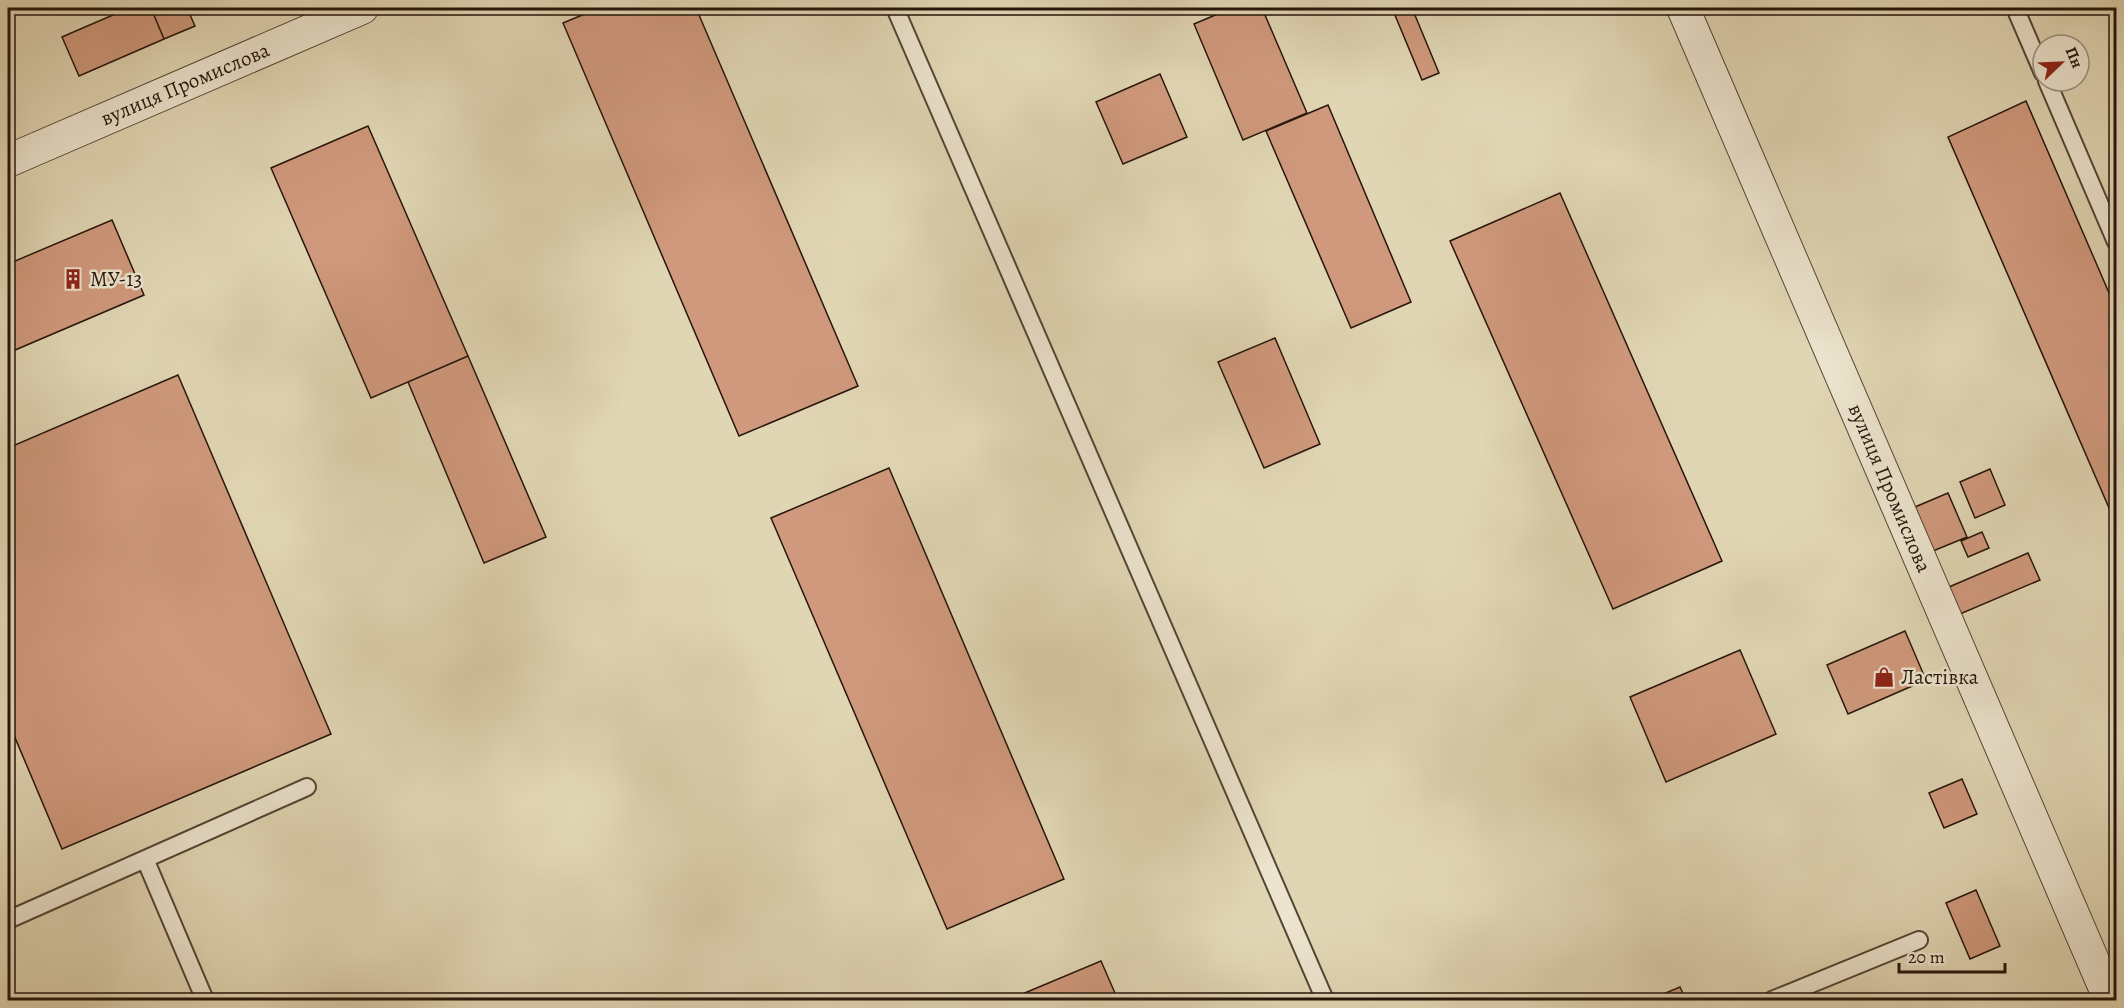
<svg xmlns="http://www.w3.org/2000/svg" width="2124" height="1008" font-family="Alegreya,serif">
<rect width="100%" height="100%" fill="#e1d6b4"/>
<filter id="stains"><feTurbulence type="fractalNoise" baseFrequency=".00333" numOctaves="4"/><feColorMatrix values="0 0 0 0 .2 0 0 0 0 .09 0 0 0 0 .02 0 0 0 .5 -.17"/></filter>
<radialGradient id="worn" r=".72"><stop offset=".6" stop-color="#630" stop-opacity="0"/><stop offset="1" stop-color="#630" stop-opacity=".3"/></radialGradient>
<path fill="#d0997d" stroke="#25150b" stroke-width="1.5" d="M129 8H151L164 39 79 76 62 37Z
M151 8H187L195 26 164 39Z
M599 8H696L858 386 739 436 563 23Z
M1232 8H1262L1307 113 1243 140 1194 24Z
M1392 8H1412L1439 73 1422 80Z
M1160 74 1187 137 1123 164 1096 102Z
M2026 101 2116 309V524L1948 137Z
M1328 105 1411 302 1351 328 1266 131Z
M368 126 468 356 371 398 271 168Z
M1560 193 1722 561 1613 609 1450 241Z
M112 220 144 295 8 353V264Z
M1275 338 1320 444 1264 468 1218 362Z
M468 356 546 537 484 563 408 382Z
M178 375 331 734 62 849 8 721V448Z
M889 468 1064 879 947 929 771 518Z
M1990 469 2005 505 1975 518 1960 482Z
M1948 493 1967 537 1933 551 1915 507Z
M1982 532 1989 548 1968 557 1961 541Z
M2028 553 2040 580 1960 614 1949 587Z
M1905 631 1926 680 1848 714 1827 665Z
M1740 650 1776 734 1666 782 1630 697Z
M1962 779 1977 814 1944 828 1929 793Z
M1976 890 2000 946 1970 959 1946 903Z
M1101 961 1118 1000H1008Z
M1680 987 1686 1000H1649Z"/>
<g fill="none" stroke-linecap="round" stroke-linejoin="round">
<g stroke="#544535" stroke-width="20">
<path id="lane" d="M895 8 1325 1000
M2015 8 2043 73
M2047 81 2116 242
M145 859 205 1000
M8 920 307 787
M1772 1000 1919 940"/>
</g>
<g stroke="#544535" stroke-width="34">
<path id="street" d="M1683 8 2110 1000
M8 161 362 8"/>
</g>
<use href="#lane" stroke="#ece4ce" stroke-width="16"/>
<use href="#street" stroke="#ece4ce" stroke-width="32"/>
</g>
<defs>
<g id="building-bare" transform="scale(1.62)"><path d="M-4-6H4V6H1V3H-1V6H-4ZM-2.5-4.3h1.7v1.8h-1.7ZM.8-4.3h1.7v1.8H.8ZM-2.5-1h1.7V.8h-1.7ZM.8-1h1.7V.8H.8Z" fill="#8f2418" stroke="#ece4ce" stroke-width="2.5" paint-order="stroke"/></g>
<g id="shop-bare" transform="scale(1.62)"><path d="M-5-2.5h2.3a2.7 3.5 0 0 1 5.4 0H5L5.5 6h-11ZM-1.5-2.5h3a1.5 2.3 0 0 0-3 0Z" fill="#8f2418" stroke="#ece4ce" stroke-width="2.5" paint-order="stroke"/></g>
</defs>
<g fill-rule="evenodd">
<use href="#building-bare" x="73" y="279"/>
<use href="#shop-bare" x="1884" y="677"/>
</g>
<g text-anchor="middle" stroke-width="5" stroke-linejoin="round" paint-order="stroke">
<g font-size="21" fill="#25150b" stroke="#ece4ce">
<text transform="translate(185 84) rotate(-23)" y="7">вулиця Промислова</text>
<text transform="translate(1890 488) rotate(67)" y="7">вулиця Промислова</text>
</g>
<g font-size="21" fill="#25150b" stroke="#ece4ce" text-anchor="start">
<text x="90" y="286">МУ-13</text>
<text x="1901" y="684">Ластівка</text>
</g>
</g>
<rect width="2124" height="1008" fill="none" stroke="#e1d6b4" stroke-width="30"/>
<rect x="9" y="9" width="2106" height="990" fill="none" stroke="#25150b" stroke-width="3"/>
<rect x="15" y="15" width="2094" height="978" fill="none" stroke="#25150b" stroke-width="1.5"/>
<g transform="translate(2061 63) rotate(67)"><circle r="28" fill="#ece4ce" stroke="#9c9180" stroke-width="1.5"/>
<path d="M0-4.5L10 22L0 15L-10 22Z" fill="#8f2418"/>
<text y="-9" font-size="16" font-weight="bold" text-anchor="middle" fill="#25150b">Пн</text>
</g>
<path d="M1899 963v9h106v-9" fill="none" stroke="#25150b" stroke-width="3"/>
<text x="1908" y="963" font-size="18" fill="#25150b" stroke="#ece4ce" stroke-width="4.5" paint-order="stroke">20 m</text>
<rect width="100%" height="100%" filter="url(#stains)"/>
<rect width="100%" height="100%" fill="url(#worn)"/>
</svg>
